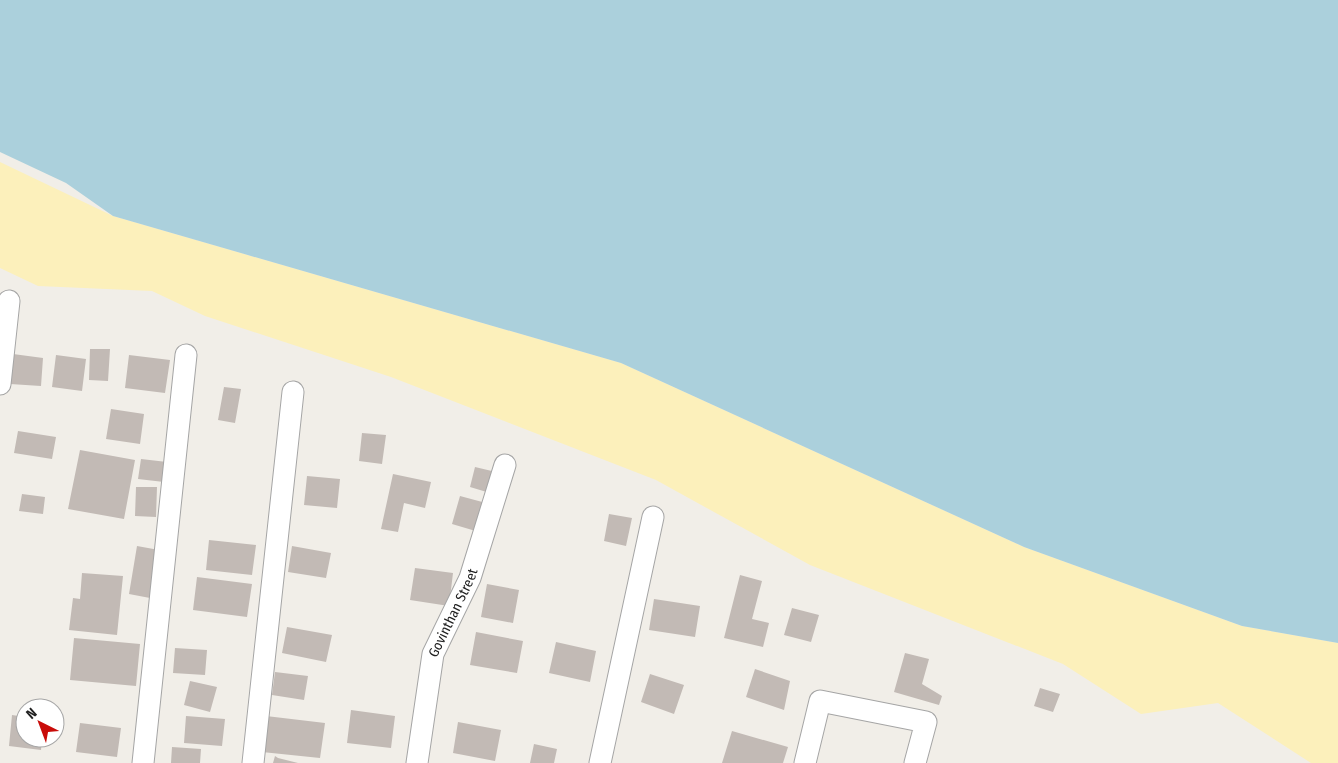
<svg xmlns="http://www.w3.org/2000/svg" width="1338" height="763" font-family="'Fira Sans Condensed',sans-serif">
<rect width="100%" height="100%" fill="#f1eee8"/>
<path fill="#fcf0bb" d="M0 162 113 216 621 363 1024 547 1242 626 1338 643V763H1311L1218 703 1141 714 1063 664 810 565 656 480 391 377 205 316 152 291 38 286 0 268Z"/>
<path fill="#abd0dc" d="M0 0H1338V643L1242 626 1024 547 621 363 113 216 66 183 0 152Z"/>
<path fill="#c2bab5" d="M90 349H110L108 381 89 380Z
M13 354 43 358 41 386 10 384Z
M56 355 86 359 82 391 52 387Z
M129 355 170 360 165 393 125 388Z
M224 387 241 389 235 423 218 420Z
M111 409 144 414 140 444 106 439Z
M18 431 56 437 52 459 14 453Z
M362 433 386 435 382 464 359 461Z
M80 450 135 460 124 519 68 509Z
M141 459 167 462 164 482 138 479Z
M475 467 496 472 490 493 470 487Z
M393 474 431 482 425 508 404 503 398 532 381 529Z
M307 476 340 479 337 508 304 505Z
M136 487H157L156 517 135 516Z
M22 494 45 497 43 514 19 511Z
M460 496 486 503 479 532 452 524Z
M609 514 632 518 626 546 604 541Z
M209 540 256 545 252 575 206 570Z
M137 546 159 550 150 598 129 594Z
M292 546 331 553 326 578 288 572Z
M415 568 453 573 449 606 410 600Z
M82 573 123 576 117 635 69 630 73 598 80 599Z
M740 575 762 581 752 619 769 623 763 647 724 638Z
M197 577 252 584 247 617 193 610Z
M487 584 519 590 513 623 481 617Z
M654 599 700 606 695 637 649 630Z
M792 608 819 615 811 642 784 635Z
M287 627 332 635 326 662 282 653Z
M476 632 523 641 517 673 470 665Z
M74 638 140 644 136 686 70 680Z
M556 642 596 651 590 682 549 673Z
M175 648 207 650 205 675 173 673Z
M905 653 929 659 922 684 942 696 939 705 894 692Z
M755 669 790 681 784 710 746 697Z
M275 672 308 676 304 700 272 695Z
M650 674 684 685 674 714 641 702Z
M190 681 217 687 210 712 184 705Z
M1040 688 1060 694 1053 712 1034 706Z
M351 710 395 716 391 748 347 743Z
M12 715 25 717V738H42L41 750 9 746Z
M186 716 225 719 222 746 184 743Z
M266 716 325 723 320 758 262 752Z
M458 722 501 730 495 761 453 753Z
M80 723 121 728 117 757 76 752Z
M732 731 788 747 783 763H722Z
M534 744 557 749 554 763H530Z
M172 747 201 749 200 763H171Z
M275 756 278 758 298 763H273Z"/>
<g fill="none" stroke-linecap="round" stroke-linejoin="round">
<g stroke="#a5a5a5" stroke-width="23">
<g id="street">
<path d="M0 384 9 301"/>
<path d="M143 763 186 355"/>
<path d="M253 763 293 392"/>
<path id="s1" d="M417 763 433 654 470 578 505 465"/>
<path d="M600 763 653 517"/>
<path d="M805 763 820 701 926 722 915 763"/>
</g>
</g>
<use href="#street" stroke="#fff" stroke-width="21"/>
</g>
<g text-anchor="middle" stroke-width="4" stroke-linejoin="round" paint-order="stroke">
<g font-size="14" fill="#212121" stroke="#fff">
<text dy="5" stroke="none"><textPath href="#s1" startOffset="156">Govinthan Street</textPath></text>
</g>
</g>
<g transform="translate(40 723) rotate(318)"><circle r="24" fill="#ffffff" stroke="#a6a6a6"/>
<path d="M0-4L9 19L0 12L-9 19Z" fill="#c90c09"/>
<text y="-8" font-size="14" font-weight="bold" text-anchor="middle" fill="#212121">N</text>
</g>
</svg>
